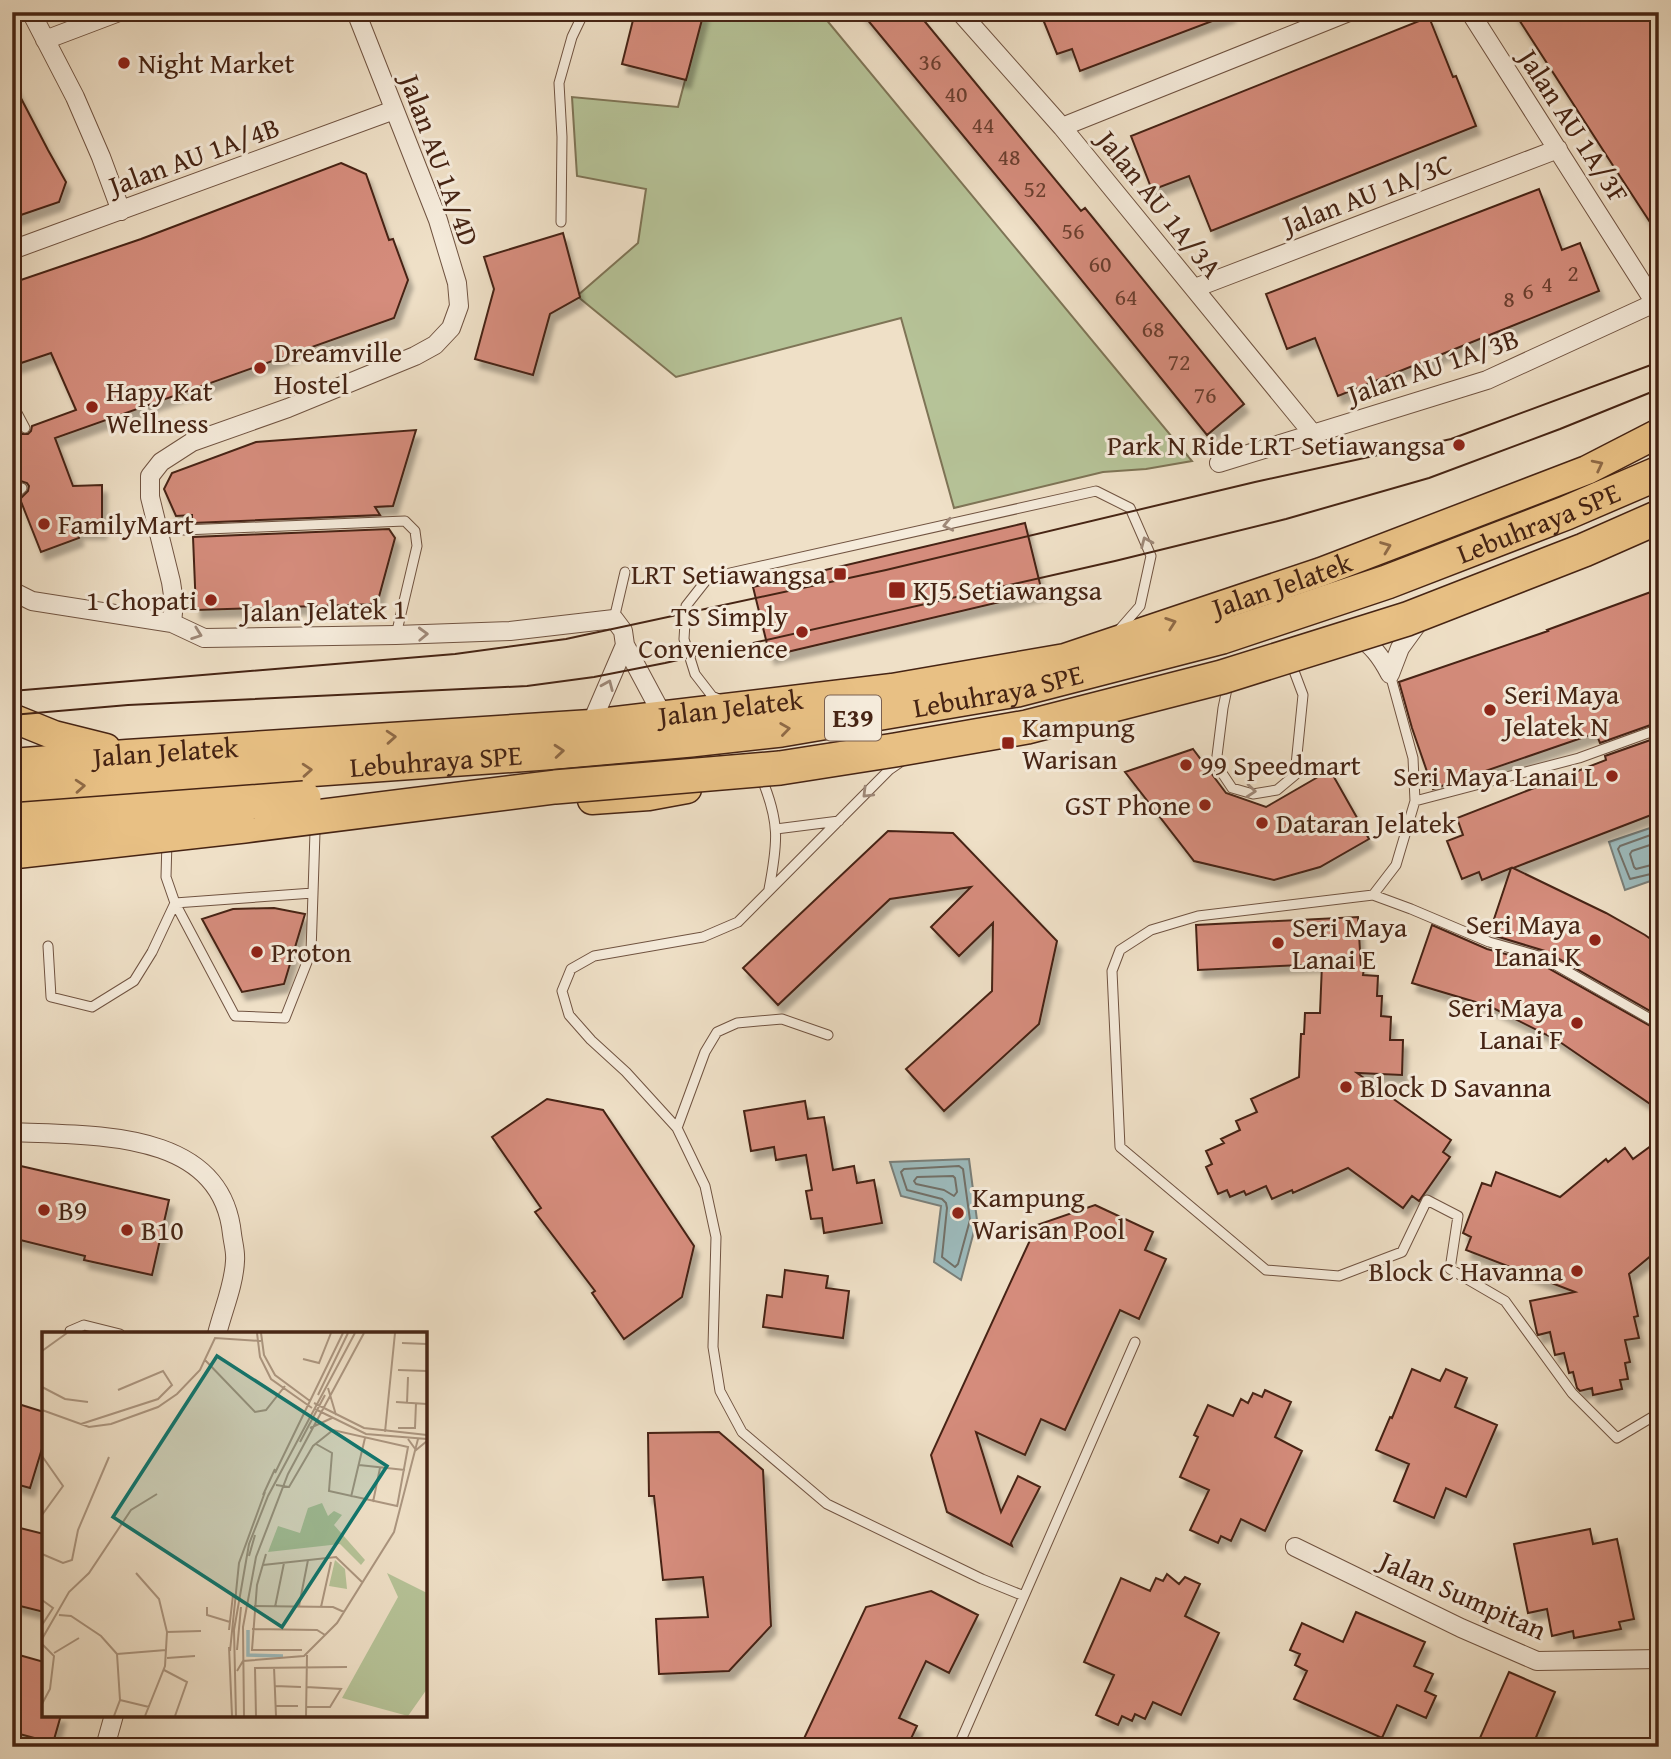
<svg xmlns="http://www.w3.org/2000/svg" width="1671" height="1759" font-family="'Gentium Book Plus',serif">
<defs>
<filter id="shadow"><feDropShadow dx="4.5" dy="8" stdDeviation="2" flood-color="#0004"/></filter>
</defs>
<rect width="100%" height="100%" fill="#efe0c7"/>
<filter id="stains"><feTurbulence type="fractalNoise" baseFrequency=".00286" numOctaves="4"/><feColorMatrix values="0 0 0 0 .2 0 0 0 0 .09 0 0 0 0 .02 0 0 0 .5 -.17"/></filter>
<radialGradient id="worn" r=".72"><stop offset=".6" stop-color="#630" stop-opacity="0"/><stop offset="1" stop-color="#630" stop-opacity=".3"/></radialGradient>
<path fill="#b6c398" stroke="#7e7456" stroke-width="2" d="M703 12H820L1192 461 1146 469 1103 472 954 508 901 318 676 377 577 296 638 243 646 189 577 176 572 97 678 107Z"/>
<path fill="#9dbbbd" stroke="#7a7f79" stroke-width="2" d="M1659 825V878L1625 890 1609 842Z
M969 1159 977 1220 961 1280 934 1262 941 1206 901 1196 890 1162Z"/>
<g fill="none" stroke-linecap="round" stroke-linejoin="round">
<path stroke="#727068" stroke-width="2" d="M1659 832 1620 846 1618 849 1630 879 1659 872
M1659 842 1632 851 1630 854 1634 867 1636 869 1659 863
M959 1166 963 1169 970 1220 958 1264 955 1267 942 1257 947 1208 946 1203 942 1199 907 1190 901 1172 904 1169Z
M953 1176 955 1178 957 1192 954 1196 944 1190 916 1184 914 1181 917 1177Z"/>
</g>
<path fill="#d58c7b" stroke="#462414" stroke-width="2" filter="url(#shadow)" d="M635 12H704L686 80 622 64Z
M861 12H917L1081 211 1085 208 1244 404 1207 435 1037 225Z
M1040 12H1230L1231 14 1080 71 1072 49 1057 54Z
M1514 12H1659V236L1612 164Z
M1429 17 1453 77 1456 76 1476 126 1211 231 1189 176 1152 190 1131 136Z
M12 81 48 150 66 182 59 202 12 218Z
M341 163 366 174 389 240 393 239 408 280 394 318 55 438 73 486 102 485V531H77L79 538 41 552 20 499 28 491 29 486 27 483 21 481 12 487V433L18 431 22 434H28L31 431 32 426 76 410 51 353 12 366V283L141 239Z
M1539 189 1562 250 1580 243 1599 291 1338 396 1315 338 1287 349 1266 294Z
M563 233 580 297 550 314 533 375 475 359 494 289 484 257Z
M416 430 393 506 375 507 380 515 192 523V515L176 516 164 489 172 473 256 442Z
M1025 523 1042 592 770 656 753 587Z
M389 529 395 538 377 604 196 610 193 537Z
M1659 589V722L1600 743 1596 733 1433 789 1412 728 1399 682 1548 631 1547 630Z
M1659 737V812L1513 868 1606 913 1645 935 1659 945V1016L1545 951 1489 934 1511 868 1482 880 1479 872 1462 879 1447 841 1463 835 1457 818 1606 760 1605 756Z
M1193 749 1226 793 1266 807 1330 770 1369 839 1320 867 1274 880 1194 861 1125 772Z
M888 831 953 833 1057 941 1039 1024 944 1111 906 1069 992 991 993 923 959 956 931 927 971 887 890 899 778 1005 743 968Z
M274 908 305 914 284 984 242 992 202 919 233 909Z
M1358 917 1361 968H1364L1363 975 1378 976 1377 996H1382L1381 1016 1391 1017 1390 1040H1403L1402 1075 1357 1073 1451 1140 1443 1152 1450 1157 1419 1201 1412 1196 1403 1208 1348 1168 1293 1193 1292 1190 1272 1199 1266 1186 1246 1195 1244 1191 1230 1197 1227 1190 1218 1194 1206 1167 1212 1164 1206 1151 1224 1143 1221 1139 1240 1130 1236 1121 1257 1112 1251 1099 1299 1077 1301 1034H1304L1305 1013H1320L1322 964 1198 970 1196 925Z
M1432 925 1487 949 1539 963 1659 1031V1110L1557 1040 1489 1006 1412 983Z
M547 1099 603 1110 694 1246 682 1297 624 1339 592 1293 595 1291 535 1212 541 1208 492 1137Z
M805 1101 808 1119 824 1117 833 1170 854 1166 857 1183 874 1180 882 1223 824 1233 822 1218 811 1219 806 1191 812 1190 806 1155 776 1160 774 1147 751 1151 744 1111Z
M1659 1140V1249L1629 1274 1638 1316 1634 1317 1639 1338 1625 1340 1630 1362 1625 1363 1628 1379 1620 1380 1622 1389 1593 1395 1592 1388 1580 1391 1577 1388 1573 1372 1569 1373 1564 1353 1555 1355 1550 1332 1538 1335 1537 1333 1530 1301 1575 1292 1466 1250 1471 1237 1463 1233 1482 1183 1491 1186 1496 1172 1560 1197 1606 1159 1608 1162 1625 1148 1633 1159Z
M12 1164 169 1200 152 1275 84 1260 85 1256 12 1238Z
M1095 1205 1153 1232 1145 1250 1166 1259 1139 1319 1120 1310 1065 1430 1041 1419 1025 1455 976 1432 1001 1512 1018 1476 1040 1487 1011 1543 1012 1546 947 1512 931 1455 1037 1225Z
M785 1270 828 1276 826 1288 849 1291 843 1338 763 1327 767 1295 782 1297Z
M1412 1369 1440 1381 1446 1369 1467 1378 1455 1407 1497 1425 1466 1497 1446 1488 1434 1518 1394 1501 1409 1464 1376 1450 1390 1417 1392 1418Z
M1265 1390 1291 1402 1275 1437 1302 1451 1265 1531 1241 1519 1231 1541 1221 1536 1218 1543 1190 1530 1209 1490 1180 1477 1198 1437 1194 1435 1208 1405 1233 1416 1241 1399 1248 1403 1253 1393 1262 1397Z
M12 1402 44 1412V1442L30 1488 12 1483Z
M719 1432 763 1470 771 1626 729 1671 659 1674 656 1619 708 1617 703 1577 663 1580 654 1496H649L648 1433Z
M12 1526 44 1534V1612L12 1604Z
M1590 1529 1593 1544 1617 1539 1634 1619 1619 1622 1621 1629 1574 1638 1573 1631 1552 1636 1547 1609 1528 1613 1514 1544Z
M1167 1574 1179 1584 1185 1577 1200 1584 1185 1616 1219 1633 1181 1715 1153 1702 1145 1719 1135 1714 1132 1721 1122 1716 1118 1725 1096 1715 1114 1675 1084 1662 1121 1578 1150 1591 1156 1578 1163 1581Z
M931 1591 978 1615 949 1673 926 1661 899 1718 917 1726 907 1747H800L866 1607Z
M1356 1612 1425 1642 1414 1666 1433 1674 1425 1691 1436 1696 1426 1718 1397 1705 1382 1738 1294 1699 1307 1671 1295 1665 1300 1654 1290 1650 1302 1623 1343 1642Z
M12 1653 44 1662V1715H61L53 1743 12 1732Z
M1509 1672 1555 1692 1532 1747H1476Z"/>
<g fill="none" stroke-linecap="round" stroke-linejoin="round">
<g stroke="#705341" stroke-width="11">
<path id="lane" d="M561 222 562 137 559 83 572 37 584 12
M12 413 16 411 25 428
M12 497 22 488
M159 531 405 521 415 531 417 546 396 635
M614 619 625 572
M1228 684 1223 708 1216 764 1232 788 1253 794 1277 790 1295 775 1303 695 1291 663
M721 700 712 696 695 674 684 639 686 606 708 578 1096 491 1130 508 1151 556 1140 606 1119 630
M902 761 889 770 738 922 703 937 594 956 571 969 562 991 569 1015 591 1040 626 1072 677 1128 705 1186 716 1237 713 1347 720 1391 742 1432 827 1504 982 1579 1024 1596 1135 1342
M761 777C780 822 778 842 769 889
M1415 801 1579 758 1659 729
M776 829 839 821
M167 840 166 877 175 903 313 893 315 832 318 825
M1373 895 1396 865 1415 801 1413 758 1390 674
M175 903 235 1016 285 1018 311 952 313 893
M48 946 51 997 92 1007 134 981 152 952 175 903
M1659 1024 1542 957 1489 942 1411 909 1373 895 1198 916 1151 930 1120 950 1112 971 1120 1147 1266 1270 1339 1276 1402 1252 1427 1200 1458 1216 1450 1269 1505 1301 1572 1393 1617 1438 1659 1413
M677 1128 705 1052 717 1032 737 1023 782 1019 828 1035
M70 1334V1331L84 1325 120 1334
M958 1747 1024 1596"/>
</g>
<g stroke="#705341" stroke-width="20">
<path id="street" d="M31 12 75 97 101 157 121 211
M960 12 1062 127 1313 434
M1470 12 1655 303
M45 40 119 12
M1062 127 1349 12
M12 250 394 110
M1195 288 1558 149
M1219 463 1487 380 1659 301
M12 591 32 601 172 623 204 638 396 635 510 631 614 619 623 631 625 645 663 716
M172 623 174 602 171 582 150 497V476L161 462 192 442 288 408 415 356 435 345 451 328 459 306 457 283 438 220 356 12
M1355 635C1372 644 1381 657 1390 674
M1390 674 1400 648 1421 619
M591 724 625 645
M12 1132C91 1136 221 1128 232 1234 233 1243 236 1252 235 1261 234 1285 223 1310 217 1334
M1295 1547 1461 1628 1537 1661 1659 1659
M105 1747 114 1715"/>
</g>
<g stroke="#462414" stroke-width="31">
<g id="primary">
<path d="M12 718 54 735 106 748"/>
<path id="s1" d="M12 763 127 754 591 724 892 688 1065 658 1321 572 1587 470 1659 433"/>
<path d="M592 800 649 796 687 789"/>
</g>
</g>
<g stroke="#462414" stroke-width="36">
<g id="highway">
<path id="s2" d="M12 791 545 753 691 740 781 730 1017 690 1222 637 1387 582 1566 513 1659 473"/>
</g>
</g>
<use href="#lane" stroke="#f5ebdb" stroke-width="9"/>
<use href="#street" stroke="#f5ebdb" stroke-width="18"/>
<use href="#primary" stroke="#e8c084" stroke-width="28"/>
<use href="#highway" stroke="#e8c084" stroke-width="33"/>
<path stroke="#462414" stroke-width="2" d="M12 691 455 654 566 639 886 570 1255 482 1451 439 1659 362
M12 715 128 705 527 686 594 677 665 663 1115 561 1286 519 1429 478 1560 429 1659 389"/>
<g stroke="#462414" stroke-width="36" stroke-linecap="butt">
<path id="highway-bridge" d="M12 820 304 798
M12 852 244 826 555 787 780 768 895 750 1027 727 1222 677 1407 619 1584 550 1659 517"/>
</g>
<use href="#highway-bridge" stroke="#e8c084" stroke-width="33"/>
</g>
<defs><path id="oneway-chevron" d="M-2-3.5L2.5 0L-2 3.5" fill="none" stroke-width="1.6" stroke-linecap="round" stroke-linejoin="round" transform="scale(1.75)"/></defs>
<g stroke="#8f6a46">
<use href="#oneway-chevron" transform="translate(1598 465) rotate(-27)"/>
<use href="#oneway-chevron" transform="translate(1386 547) rotate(-21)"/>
<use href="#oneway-chevron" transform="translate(1171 623) rotate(-19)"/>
<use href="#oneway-chevron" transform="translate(785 729) rotate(-8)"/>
<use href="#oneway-chevron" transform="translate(391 737) rotate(-4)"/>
<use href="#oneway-chevron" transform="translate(559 751) rotate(-5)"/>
<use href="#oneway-chevron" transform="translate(307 770) rotate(-4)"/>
<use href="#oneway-chevron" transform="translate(80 786) rotate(-4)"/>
</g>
<g stroke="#9e8878">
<use href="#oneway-chevron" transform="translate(948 525) rotate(167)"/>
<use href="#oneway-chevron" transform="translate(1146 542) rotate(-113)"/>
<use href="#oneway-chevron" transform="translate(197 634) rotate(20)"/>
<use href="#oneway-chevron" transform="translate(423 634) rotate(-2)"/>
<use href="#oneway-chevron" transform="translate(608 685) rotate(-67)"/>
<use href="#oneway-chevron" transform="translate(1251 791) rotate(5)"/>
<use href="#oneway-chevron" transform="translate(867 793) rotate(135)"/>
</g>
<g fill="#8f2418" stroke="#f5ebdb" stroke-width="2.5">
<circle cx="124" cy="63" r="7"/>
<circle cx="260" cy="368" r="7"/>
<circle cx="92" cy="407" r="7"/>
<circle cx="1459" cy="445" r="7"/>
<circle cx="44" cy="524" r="7"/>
<rect x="833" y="567" width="14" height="14" rx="3.5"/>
<rect x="888" y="581" width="18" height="18" rx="3.5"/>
<circle cx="211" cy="600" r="7"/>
<circle cx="802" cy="632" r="7"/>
<circle cx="1490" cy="710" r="7"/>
<rect x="1001" y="736" width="14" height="14" rx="3.5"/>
<circle cx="1186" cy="765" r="7"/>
<circle cx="1612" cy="776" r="7"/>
<circle cx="1205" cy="805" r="7"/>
<circle cx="1262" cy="823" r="7"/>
<circle cx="1595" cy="940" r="7"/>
<circle cx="1278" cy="943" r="7"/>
<circle cx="257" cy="952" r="7"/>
<circle cx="1577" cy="1023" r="7"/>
<circle cx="1346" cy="1087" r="7"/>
<circle cx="44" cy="1210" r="7"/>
<circle cx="958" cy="1213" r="7"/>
<circle cx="127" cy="1230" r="7"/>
<circle cx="1577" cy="1271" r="7"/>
</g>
<g text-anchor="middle" stroke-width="6" stroke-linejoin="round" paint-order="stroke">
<g font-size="24" fill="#6a3e2e">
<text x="930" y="70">36</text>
<text x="956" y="102">40</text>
<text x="983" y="133">44</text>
<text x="1009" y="165">48</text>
<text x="1035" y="197">52</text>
<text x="1073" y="239">56</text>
<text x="1100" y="272">60</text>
<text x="1573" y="281">2</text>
<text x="1547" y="292">4</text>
<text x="1528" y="299">6</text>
<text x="1126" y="305">64</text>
<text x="1509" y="307">8</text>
<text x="1153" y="337">68</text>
<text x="1179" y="370">72</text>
<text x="1205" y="403">76</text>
</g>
<rect fill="#f5ebdb" stroke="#7a6050" stroke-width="2" x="825" y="695.5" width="56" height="45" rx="5"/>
<g font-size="26" font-weight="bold" fill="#462414">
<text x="853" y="727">E39</text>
</g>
<g font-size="28" fill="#462414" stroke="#f5ebdb" text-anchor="start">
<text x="138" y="73">Night Market</text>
<text x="274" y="362">Dreamville<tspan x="274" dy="32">Hostel</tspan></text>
<text x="106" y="401">Hapy Kat<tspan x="106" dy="32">Wellness</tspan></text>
<text x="1445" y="455" text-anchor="end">Park N Ride LRT Setiawangsa</text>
<text x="58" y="534">FamilyMart</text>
<text x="826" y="584" text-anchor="end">LRT Setiawangsa</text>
<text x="913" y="600">KJ5 Setiawangsa</text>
<text x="197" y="610" text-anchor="end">1 Chopati</text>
<text x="788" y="626" text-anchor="end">TS Simply<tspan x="788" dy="32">Convenience</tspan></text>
<text x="1504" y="704">Seri Maya<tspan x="1504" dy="32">Jelatek N</tspan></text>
<text x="1022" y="737">Kampung<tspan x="1022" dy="32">Warisan</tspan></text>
<text x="1200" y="775">99 Speedmart</text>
<text x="1598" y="786" text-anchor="end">Seri Maya Lanai L</text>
<text x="1191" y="815" text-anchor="end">GST Phone</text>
<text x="1276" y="833">Dataran Jelatek</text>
<text x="1581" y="934" text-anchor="end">Seri Maya<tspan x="1581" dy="32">Lanai K</tspan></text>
<text x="1292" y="937">Seri Maya<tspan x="1292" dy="32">Lanai E</tspan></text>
<text x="271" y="962">Proton</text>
<text x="1563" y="1017" text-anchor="end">Seri Maya<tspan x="1563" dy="32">Lanai F</tspan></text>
<text x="1360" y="1097">Block D Savanna</text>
<text x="972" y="1207">Kampung<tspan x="972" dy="32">Warisan Pool</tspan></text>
<text x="58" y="1220">B9</text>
<text x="141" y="1240">B10</text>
<text x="1563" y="1281" text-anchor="end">Block C Havanna</text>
</g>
<g font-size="28" fill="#462414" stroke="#f5ebdb">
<text transform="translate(1574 126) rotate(57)" y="10">Jalan AU 1A/3F</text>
<text transform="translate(194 156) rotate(-20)" y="10">Jalan AU 1A/4B</text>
<text transform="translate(440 160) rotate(70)" y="10">Jalan AU 1A/4D</text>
<text transform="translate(1367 194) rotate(-21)" y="10">Jalan AU 1A/3C</text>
<text transform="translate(1160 204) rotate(51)" y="10">Jalan AU 1A/3A</text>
<text transform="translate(1433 366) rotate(-19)" y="10">Jalan AU 1A/3B</text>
<text dy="10" stroke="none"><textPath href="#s2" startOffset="1559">Lebuhraya SPE</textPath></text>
<text dy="10" stroke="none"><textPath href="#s1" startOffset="1288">Jalan Jelatek</textPath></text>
<text transform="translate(324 610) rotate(-1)" y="10">Jalan Jelatek 1</text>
<text dy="10" stroke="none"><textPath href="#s2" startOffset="992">Lebuhraya SPE</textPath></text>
<text dy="10" stroke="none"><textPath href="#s1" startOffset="721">Jalan Jelatek</textPath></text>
<text dy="10" stroke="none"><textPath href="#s1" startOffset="154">Jalan Jelatek</textPath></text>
<text dy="10" stroke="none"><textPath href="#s2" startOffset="425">Lebuhraya SPE</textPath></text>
<text transform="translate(1463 1595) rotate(24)" y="10">Jalan Sumpitan</text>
</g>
</g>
<g transform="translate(42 1332)">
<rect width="385" height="385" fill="#efe0c7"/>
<path d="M280 171 286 184 292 179 300 183 292 193 323 228 319 233 298 212 226 220 236 194 258 201 266 176ZM293 228 303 237 305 257 287 254ZM345 241 385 261V357L366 384 300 366 356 265Z" fill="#b6c398"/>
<path fill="none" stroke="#9dbbbd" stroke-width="3.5" d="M206 298V323L241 324"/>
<path fill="none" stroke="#ab957f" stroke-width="2" d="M215 1 218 25 229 47 270 76M219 1 222 23 233 43 268 69M360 11 385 12M0 19 25 1M261 27 277 31 289 1M163 28 213 80 224 78 243 54M356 38 385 39M0 55 23 67 46 70M286 56 294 83M276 63 306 1M354 70 385 72M272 71 322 96 385 103M365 71 366 45M273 77 324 102 385 107M0 78 47 95 69 92 116 75 135 62 158 38 173 6 219 9M39 92 116 67 130 53 121 39 76 58M268 96 290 86M356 96H373L374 71M343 100 353 1M366 107 374 118 385 109M258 110 283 63M274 112 290 121 287 159 355 174M0 124 21 154 0 183M317 133 363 138M233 141 301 1M234 153 247 155 271 114 291 98 366 115 355 175M221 163 233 137M309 165 323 106M331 170 338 136M0 222 21 231 30 228 36 198 67 125M224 222 215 253 210 318H260M207 224 213 203M221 233 294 225 321 251M94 241 117 267 125 300 123 334 103 384M0 268 11 276 0 293M212 274 291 275 302 280M257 274 266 228M165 275V283L188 290M233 275 242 231M279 275 289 230M17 283 29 284 59 304 75 322M210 297 275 298 283 303M187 298 191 263M125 300 159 299M0 307 27 260 47 241 89 178 115 162M0 312 12 324 8 357 0 372M187 315 190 384M195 318 199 275M188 319 197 231 223 160M12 321 37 306M75 322 124 318M125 326 153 324M232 335 234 384M122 338 145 350 133 384M195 339 201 329 262 324 295 291 352 200 376 107M233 354 259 355M78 368 107 375M234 374H256M264 375H288L299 357 264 355M72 384 78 368 75 322M194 384 192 298 207 212 226 164 313 1M202 384 201 295 214 225 246 142 322 1M214 384 213 336 305 335M264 384 265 323"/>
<path fill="#0f766e" fill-opacity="0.15" stroke="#0f766e" stroke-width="3.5" d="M175 24 345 134 240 295 71 185Z"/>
<rect width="385" height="385" fill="none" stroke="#462414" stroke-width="3.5"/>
</g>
<rect width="1671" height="1759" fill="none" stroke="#efe0c7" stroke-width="42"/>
<rect x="14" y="14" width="1643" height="1731" fill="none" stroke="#462414" stroke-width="3.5"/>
<rect x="21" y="21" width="1629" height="1717" fill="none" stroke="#462414" stroke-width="2"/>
<rect width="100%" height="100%" filter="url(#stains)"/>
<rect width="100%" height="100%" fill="url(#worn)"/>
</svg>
